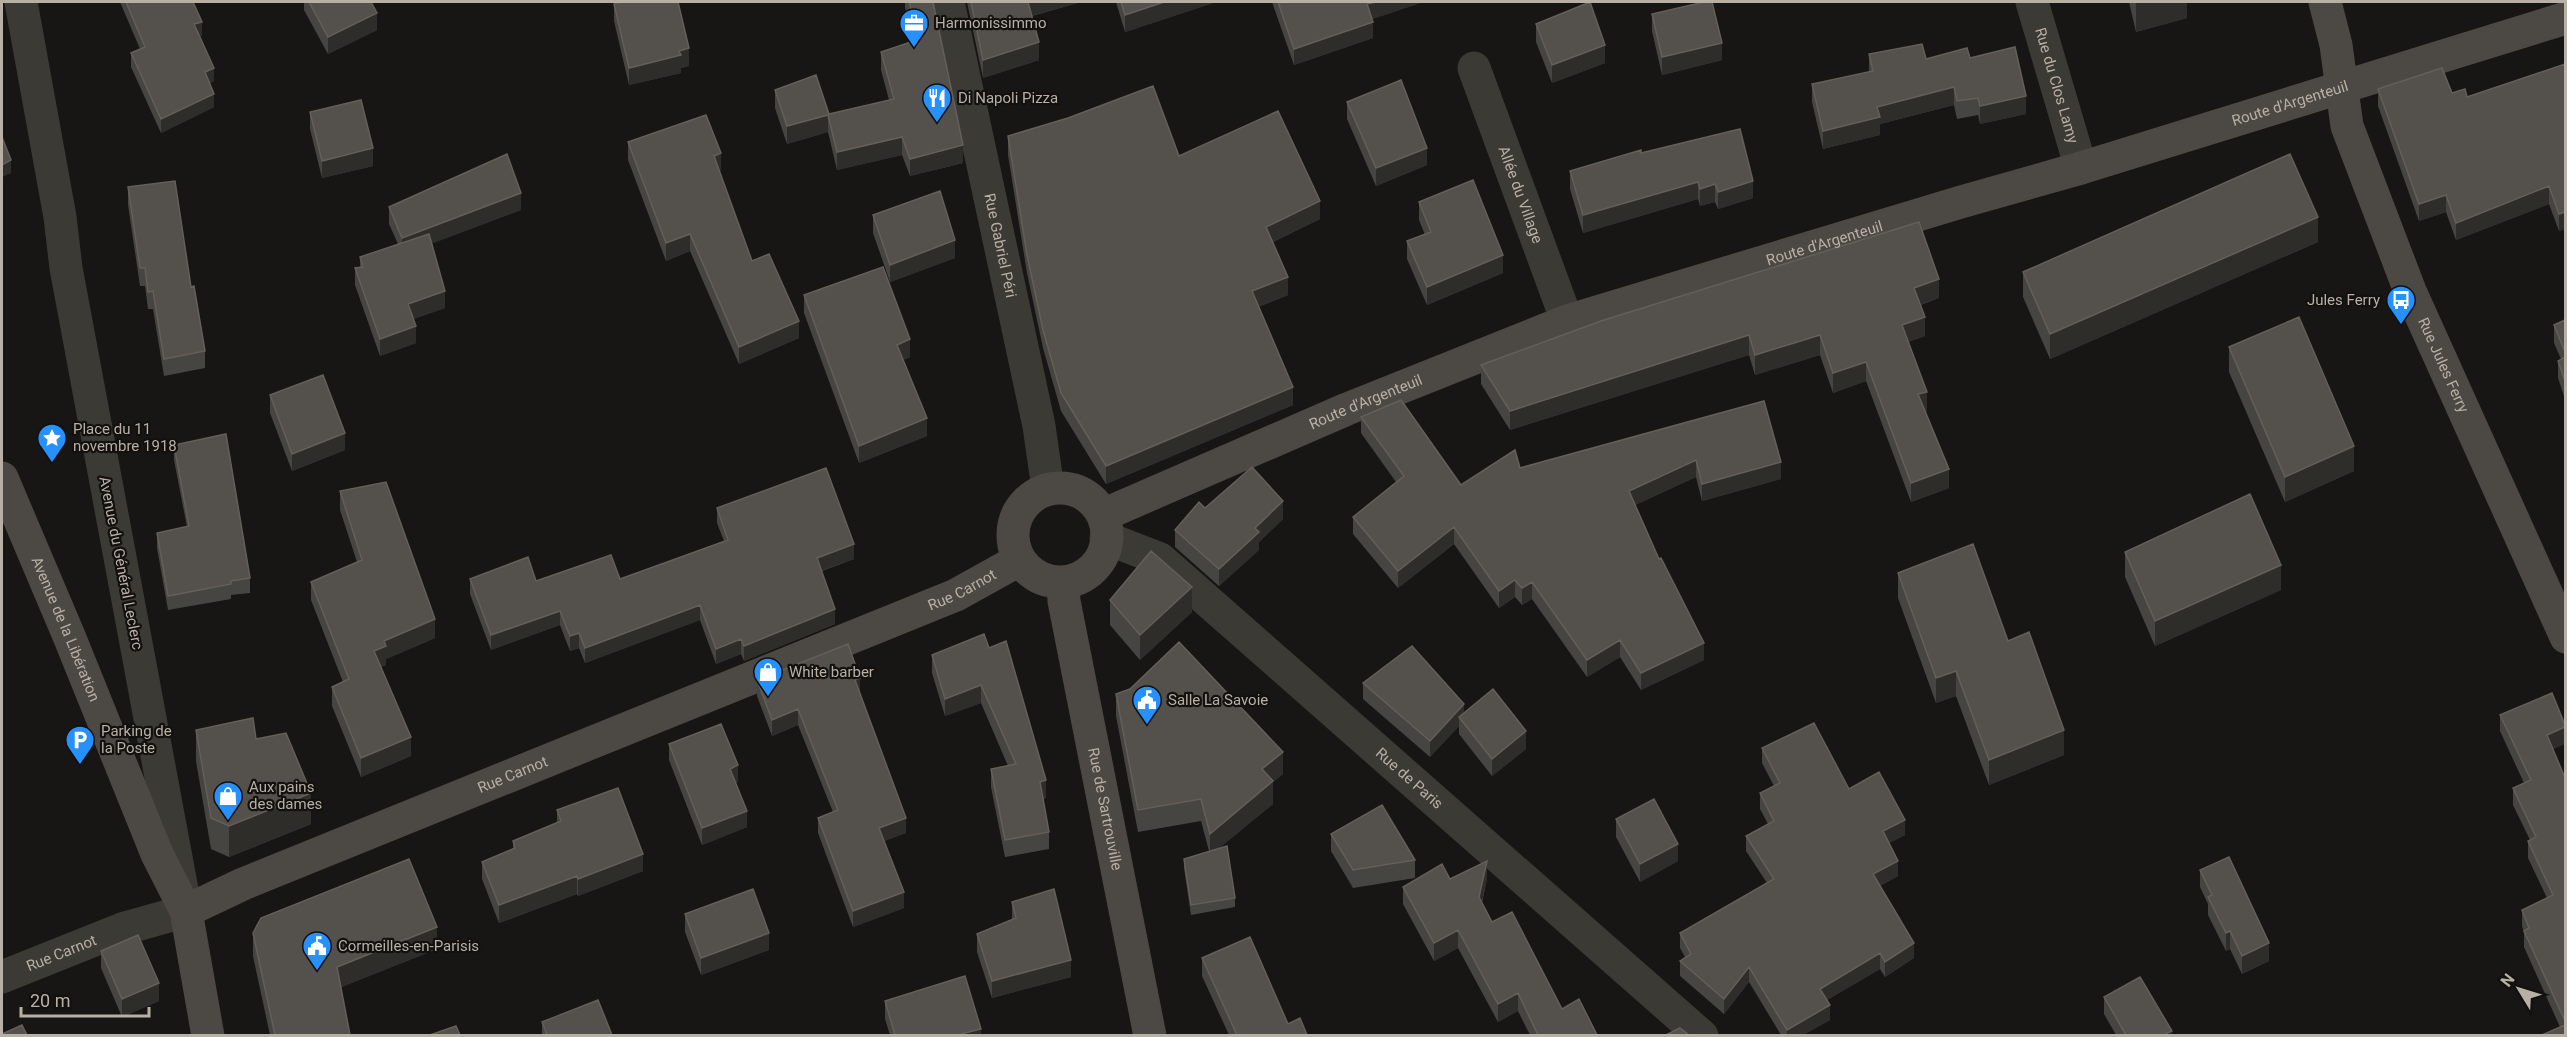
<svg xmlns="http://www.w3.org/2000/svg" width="2567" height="1037" font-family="Roboto,sans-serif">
<rect width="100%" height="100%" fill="#171614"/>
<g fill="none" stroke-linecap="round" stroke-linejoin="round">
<g stroke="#3c3a35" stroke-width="33">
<path id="s1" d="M948 2 1039 426 1048 489"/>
<path id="s2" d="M2032 2 2081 168"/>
<path id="s3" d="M1474 68 1567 321"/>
<path id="s4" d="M1106 538 1160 559 1702 1036"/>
<path id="s5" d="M2 977 122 929 186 911 66 268 60 217 21 2"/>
</g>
<g stroke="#4c4843" stroke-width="33">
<path id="s6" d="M2325 2 2336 45 2347 126 2410 291 2566 637"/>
<path id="s7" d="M2 478 69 636 157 854 186 911 208 1036"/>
<circle cx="1060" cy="535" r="47"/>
<path id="s8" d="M1103 515 1347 409 1567 321 1961 202 2081 168 2566 18"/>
<path id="s9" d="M1063 583 1064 601 1150 1036"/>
<path id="s10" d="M186 911 243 884 956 595 1019 560"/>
</g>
</g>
<path fill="#474541" d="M120 2H193L202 36H200L214 81 210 83 214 107 161 133 131 67V53L140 49Z
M304 2H371L377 30 328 54 304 10Z
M905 2H909L963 163 910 176 902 155 837 170 828 132 787 144 775 108V90L829 114 889 100 881 70V52L915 40 905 8Z
M967 2H1081L1032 16 1039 60 983 78Z
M1116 2H1216L1125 32Z
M1272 2H1423L1372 19 1373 38 1294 65Z
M2129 2H2187V18L2136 32Z
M614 4 689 66 681 68V73L629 85 614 21Z
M1652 14 1722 60 1662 75 1652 31Z
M1536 24 1605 63 1552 83 1536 42Z
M1869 54 1926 59 1970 58 2026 114 1980 124 1978 115 1957 119 1954 105 1880 124V135L1823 149 1812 102V84L1869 72Z
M2565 64V232V229L2559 231 2549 204 2456 240 2446 212 2419 221 2378 106V89L2452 93 2467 97Z
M1347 102 1427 165 1376 186 1347 119Z
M310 112 373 166 322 178 310 129Z
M1008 136 1179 156 1320 219 1273 242 1288 295 1258 307 1293 405 1106 484 1061 411 1043 348 1027 273 1008 155Z
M628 142 721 170 719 171 752 261 799 338 739 364 690 251 666 261 628 160Z
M1641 153 1753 198 1718 209 1715 202 1700 206 1698 199 1583 233 1570 189V171Z
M128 187 191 287 205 351V368L164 376 153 309H148L145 286H140L128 205Z
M1419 202 1503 273 1427 305 1407 259V241L1425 235 1419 220Z
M389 207 521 210 432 243 445 308 413 319 416 343 380 356 355 285V268L360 267V257L398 244 389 224Z
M873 215 955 258 890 282 873 233Z
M2318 242 2050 359 2023 297V272Z
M804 295 910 357 903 360 927 436 859 463 804 313Z
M1939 298 1921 305 1925 336 1908 342 1927 411 1925 412 1949 488 1911 502 1866 381 1833 393 1820 355 1755 375 1749 355 1510 430 1481 384V365Z
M2565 320V399L2558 378V361L2561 359 2554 343V325Z
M2229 347 2354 471 2285 502 2229 372Z
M270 395 345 450 292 471 270 413Z
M1764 401 1781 479 1702 501 1696 477 1635 505 1704 660 1641 690 1620 657 1587 677 1532 599 1522 605 1515 597 1499 608 1454 544 1398 588 1353 534V517L1396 482 1361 433V417L1461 485Z
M174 445 250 578V593L231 595V599L168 610 157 548V533L187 527 174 460Z
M340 491 435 638 386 659V665L381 667 411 756 361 777 332 706V687L343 682 311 600V582L357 562 340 510Z
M717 508 854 559 822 571 835 624 744 661 741 654 716 664 700 620 585 663 579 648 570 651 560 625 491 650 470 594V579L536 581 620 579 724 541 717 523Z
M1205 508 1283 519 1259 542V550L1219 586 1175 547V530Z
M2125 552 2281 590 2155 646 2125 577Z
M1898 573 2008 641 2064 755 1989 785 1956 696 1936 703 1898 598Z
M1110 600 1192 612 1140 660 1110 625Z
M984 634 1046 798 1043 799 1049 832V849L1005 857 991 787V769L1008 766 981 703 945 716 932 673V655Z
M757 680 860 693 906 833 884 841 904 908 853 927 818 833V818L833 812 798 725 772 736 757 696Z
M1363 683 1464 712 1526 749 1492 776 1459 734V726L1430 757 1363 699Z
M1116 694 1283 774 1273 782V804L1219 848 1235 898V907L1191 915 1184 868V859L1209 851 1201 821 1138 832 1116 716Z
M2500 715 2553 749 2565 1035 2560 1027 2524 947V933L2522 926V910L2547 898 2528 858V841L2530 840 2513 805V788L2524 783 2500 731Z
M196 730 256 739 311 824 229 857 211 849 196 761Z
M669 744 738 782 735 783 747 827 702 845 669 760Z
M1762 748 1849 789 1905 835 1889 843 1898 876 1880 886 1914 958 1885 977 1880 969 1827 1000 1830 1020 1803 1035H1781L1749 982 1724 1014 1680 976V961L1685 957 1680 948V933L1767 883 1746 851V836L1768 824 1760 809V793L1774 786 1762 763Z
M557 810 643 871 578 896 577 894 499 923 482 879V862L513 849V841L557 823Z
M1616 819 1678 861 1640 882 1616 837Z
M1331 834 1415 860V878L1353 888 1331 851Z
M2200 870 2269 961 2242 974 2230 949 2226 951 2208 915V904L2200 887Z
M1450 879H1487L1482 903 1492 922 1562 1009 1597 1035H1530L1518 1011 1498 1022 1458 948 1434 961 1403 904V887Z
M1012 902 1071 977 992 998 977 952V934L1012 920Z
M685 914 769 950 701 975 685 932Z
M253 933 437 949 341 987 350 1035H270L253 956Z
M101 951 159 1001 122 1017 101 968Z
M1202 958 1288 1024 1307 1035H1229L1202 976Z
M2104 997 2172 1035H2116L2104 1014Z
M885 1001 981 1035H890L885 1019Z
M542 1022 612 1035H542Z"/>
<path fill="#2f2d2a" d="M1027 2H1081L1027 17Z
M1164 2H1216L1125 32V15Z
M1376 2H1423L1367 21V4Z
M2136 2H2187V18L2136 32Z
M377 13V30L328 54V37Z
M202 22V36L194 38V24Z
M1373 22V38L1294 65V49Z
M1039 42V60L983 78V60Z
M1722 43V60L1662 75V57Z
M1605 45V63L1552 83V65Z
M689 48V66L681 68V73L629 85V68Z
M214 68V81L205 86V72Z
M1954 87V105L1880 124V135L1823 149V131L1877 107Z
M214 94V107L161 133V119Z
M2026 96V114L1980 124V106Z
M828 115V132L787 144V126Z
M902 137V155L837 170V152Z
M963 145V163L910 176V159Z
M373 148V166L322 178V161Z
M1427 148V165L1376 186V168Z
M721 153V170L714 173V156Z
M11 160V173L2 177V165Z
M1753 181V198L1718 209V192Z
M1698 182V199L1583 233V215Z
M1715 184V202L1700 206V189Z
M2549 186V204L2456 240V223Z
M521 193V210L402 255V238Z
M2446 195V212L2419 221V204Z
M1320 201V219L1266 245V227Z
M2565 212V229L2559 231V214Z
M2318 217V242L2050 359V334Z
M690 234V251L666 261V243Z
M955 240V258L890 282V265Z
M1503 255V273L1427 305V287Z
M1288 277V295L1252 309V291Z
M1939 279V298L1914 307V288Z
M445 291V308L408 321V304Z
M1925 317V336L1902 344V325Z
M799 321V338L739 364V347Z
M416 326V343L380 356V339Z
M1749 335V355L1510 430V411Z
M1820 335V355L1755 375V355Z
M910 339V357L897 362V345Z
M1866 362V381L1833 393V373Z
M1293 387V405L1106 484V466Z
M1927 392V411L1918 414V394Z
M927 418V436L859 463V446Z
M345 433V450L292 471V454Z
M2354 446V471L2285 502V477Z
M1696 460V477L1629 508V491Z
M1781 462V479L1702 501V484Z
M1949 469V488L1911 502V483Z
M1283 501V519L1259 542V550L1219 586V569L1255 528Z
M1454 527V544L1398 588V571Z
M854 544V559L817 572V558Z
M2281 565V590L2155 646V621Z
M1515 580V597L1499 608V591Z
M1532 582V599L1522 605V588Z
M1192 587V612L1140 660V635Z
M700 605V620L585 663V648Z
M835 609V624L744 661V646Z
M560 611V625L491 650V635Z
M435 619V638L386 659V665L374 669V651L384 641Z
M579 633V648L570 651V636Z
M741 639V654L716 664V649Z
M1620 640V657L1587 677V660Z
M1704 643V660L1641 690V673Z
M1956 671V696L1936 703V678Z
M860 678V693L855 680Z
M981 685V703L945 716V699Z
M1464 704V720L1459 717V726L1430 757V741Z
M798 709V725L772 736V720Z
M2565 727V744L2547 752V735Z
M2064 730V755L1989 785V760Z
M1526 731V749L1492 776V759Z
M411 737V756L361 777V758Z
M1283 752V774L1273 782V804L1210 856V834L1262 769Z
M738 765V782L730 785V769Z
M1046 780V798L1040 800V782Z
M311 793V824L229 857V826Z
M747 811V827L702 845V828Z
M906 818V833L879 843V828Z
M1905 820V835L1883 846V831Z
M1678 844V861L1640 882V864Z
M643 854V871L578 896V879Z
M1487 861V879L1479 915V897Z
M1898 861V876L1873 890V874Z
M577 876V894L499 923V905Z
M904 892V908L853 927V911Z
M437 927V949L337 989V967Z
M1458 930V948L1434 961V943Z
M2230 931V949L2226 951V933Z
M769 933V950L701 975V958Z
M1914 943V958L1885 977V962Z
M2269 943V961L2242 974V956Z
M1880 953V969L1820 1004V989Z
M1071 960V977L992 998V981Z
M1749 967V982L1724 1014V999Z
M159 983V1001L122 1017V999Z
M1518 993V1011L1498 1022V1004Z
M1830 1005V1020L1803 1035H1787V1030Z
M981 1029V1035H957Z
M2172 1031V1035H2163Z"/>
<path fill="#54504b" stroke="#635f59" stroke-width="1.5" d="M126 2H193L202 22 194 24 214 68 205 72 214 94 161 119 131 53 145 47Z
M309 2H371L377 13 328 37Z
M622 2H678L689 48 679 51 681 55 629 68 614 4Z
M909 2H933L963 145 910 159 902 137 837 152 828 115 787 126 775 90 816 75 829 114 894 99 881 52 920 39Z
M971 2H1028L1039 42 983 60Z
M1121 2H1164L1125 15Z
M1278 2H1376L1367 4 1373 22 1294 49Z
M1590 2 1605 45 1552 65 1536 24Z
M1704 2H1712L1722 43 1662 57 1652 14Z
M1922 44 1926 59 1967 48 1970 58 2015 47 2026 96 1980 106 1978 98 1957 101 1954 87 1877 107 1880 117 1823 131 1812 84 1873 71 1869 54Z
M2565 64V215V212L2559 214 2549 186 2456 223 2446 195 2419 204 2378 89 2442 68 2452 93 2465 89 2467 97Z
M1401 80 1427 148 1376 168 1347 102Z
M1153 86 1179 156 1278 111 1320 201 1266 227 1288 277 1252 291 1293 387 1106 466 1061 393 1043 330 1027 255 1008 136 1068 118Z
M361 100 373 148 322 161 310 112Z
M706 115 721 153 714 156 752 261 769 254 799 321 739 347 690 234 666 243 628 142Z
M1740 129 1753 181 1718 192 1715 184 1700 189 1698 182 1583 215 1570 171 1641 150V153Z
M2 137 11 160 2 165Z
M507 154 521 193 402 238 389 207Z
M2290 154 2318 217 2050 334 2023 272Z
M1473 180 1503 255 1427 287 1407 241 1431 232 1419 202Z
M175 181 191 287 194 286 205 351 164 359 153 291 148 292 145 268H140L128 187Z
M940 191 955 240 890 265 873 215Z
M1919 222 1939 279 1914 288 1925 317 1902 325 1927 392 1918 394 1949 469 1911 483 1866 362 1833 373 1820 335 1755 355 1749 335 1510 411 1481 365 1601 321Z
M429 234 445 291 408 304 416 326 380 339 355 268 363 267 360 257Z
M883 267 910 339 897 345 927 418 859 446 804 295Z
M2299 317 2354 446 2285 477 2229 347Z
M2565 320V352L2554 325Z
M2565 357V381L2558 361Z
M323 375 345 433 292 454 270 395Z
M1401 400 1461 485 1515 450 1520 468 1764 401 1781 462 1702 484 1696 460 1629 491 1659 559 1661 558 1704 643 1641 673 1620 640 1587 660 1532 582 1522 588 1515 580 1499 591 1454 527 1398 571 1353 517 1404 476 1361 417Z
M226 434 250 578 231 581V584L168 596 157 533 189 526 174 445Z
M1252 467 1283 501 1255 528 1259 532 1219 569 1175 530 1199 502 1205 508Z
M826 468 854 544 817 558 835 609 744 646 741 639 716 649 700 605 585 648 579 633 570 636 560 611 491 635 470 579 528 557 536 581 611 555 620 579 728 540 717 508Z
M386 482 435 619 384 641 386 646 374 651 411 737 361 758 332 687 349 679 311 582 362 560 340 491Z
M2250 494 2281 565 2155 621 2125 552Z
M1973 544 2008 641 2029 632 2064 730 1989 760 1956 671 1936 678 1898 573Z
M1151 551 1192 587 1140 635 1110 600Z
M984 634 989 648 1006 641 1046 780 1040 782 1049 832 1005 840 991 769 1016 764 981 685 945 699 932 655Z
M1179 642 1283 752 1262 769 1273 781 1210 834 1201 799 1138 810 1116 694 1130 689Z
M848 644 860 678 855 680 906 818 879 828 904 892 853 911 818 818 838 810 798 709 772 720 757 680Z
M1412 646 1464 704 1430 741 1363 683Z
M1493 689 1526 731 1492 759 1459 717Z
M2552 693 2565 725V727L2547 735 2565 778V1021L2524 931 2529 928 2522 910 2553 895 2528 841 2536 837 2513 788 2531 780 2500 715Z
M253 718 256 739 286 733 311 793 229 826 211 818 196 730Z
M1814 723 1849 789 1879 772 1905 820 1883 831 1898 861 1873 874 1914 943 1885 962 1880 953 1820 989 1830 1005 1787 1030 1749 967 1724 999 1680 961 1691 954 1680 933 1774 879 1746 836 1774 821 1760 793 1780 783 1762 748Z
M721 724 738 765 730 769 747 811 702 828 669 744Z
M618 788 643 854 578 879 577 876 499 905 482 862 515 848 513 841 561 821 557 810Z
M1654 799 1678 844 1640 864 1616 819Z
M1382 805 1415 860 1353 870 1331 834Z
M1227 846 1235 898 1191 905 1184 859Z
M2229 857 2269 943 2242 956 2230 931 2226 933 2208 897 2212 895 2200 870Z
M409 859 437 927 337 967 350 1035H275L253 933 261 918Z
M1487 861 1479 897 1492 922 1512 912 1562 1009 1579 999 1597 1035H1538L1518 993 1498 1004 1458 930 1434 943 1403 887 1442 864 1450 879Z
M753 889 769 933 701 958 685 914Z
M1054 889 1071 960 992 981 977 934 1016 918 1012 902Z
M138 935 159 983 122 999 101 951Z
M1250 937 1288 1024 1300 1018 1307 1035H1237L1202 958Z
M965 976 981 1029 957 1035H895L885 1001Z
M2140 977 2172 1031 2163 1035H2126L2104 997Z
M598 1000 612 1035H547L542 1022Z
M22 1025 27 1035H2V1034Z
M2565 1025V1035H2542Z
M456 1026 460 1035H430Z
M1680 1028 1689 1035H1666Z"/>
<defs>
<g id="office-pin" transform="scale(1.5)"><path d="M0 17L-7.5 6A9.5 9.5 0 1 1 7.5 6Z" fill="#2691fd" stroke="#12110f"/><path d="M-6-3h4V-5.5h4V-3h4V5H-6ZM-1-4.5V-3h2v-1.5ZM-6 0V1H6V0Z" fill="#fff"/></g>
<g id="restaurant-pin" transform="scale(1.5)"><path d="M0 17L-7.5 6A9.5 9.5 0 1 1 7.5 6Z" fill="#2691fd" stroke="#12110f"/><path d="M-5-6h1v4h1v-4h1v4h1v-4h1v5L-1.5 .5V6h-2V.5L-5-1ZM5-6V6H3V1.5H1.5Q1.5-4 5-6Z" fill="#fff"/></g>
<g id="bus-pin" transform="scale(1.5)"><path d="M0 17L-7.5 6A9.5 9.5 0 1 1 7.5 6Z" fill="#2691fd" stroke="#12110f"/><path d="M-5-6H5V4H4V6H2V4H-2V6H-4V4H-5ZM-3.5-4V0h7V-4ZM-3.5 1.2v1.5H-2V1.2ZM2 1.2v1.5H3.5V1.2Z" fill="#fff"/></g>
<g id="sight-pin" transform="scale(1.5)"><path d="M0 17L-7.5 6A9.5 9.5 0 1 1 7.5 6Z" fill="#2691fd" stroke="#12110f"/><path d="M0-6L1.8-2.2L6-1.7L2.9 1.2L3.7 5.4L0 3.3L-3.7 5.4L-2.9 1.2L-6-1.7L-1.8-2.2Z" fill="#fff"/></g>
<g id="shop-pin" transform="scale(1.5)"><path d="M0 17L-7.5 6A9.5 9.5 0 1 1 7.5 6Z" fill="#2691fd" stroke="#12110f"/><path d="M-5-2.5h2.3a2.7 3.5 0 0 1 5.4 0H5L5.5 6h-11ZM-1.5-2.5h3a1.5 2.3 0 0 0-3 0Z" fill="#fff"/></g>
<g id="civic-pin" transform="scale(1.5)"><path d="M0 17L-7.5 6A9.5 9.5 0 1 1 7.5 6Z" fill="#2691fd" stroke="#12110f"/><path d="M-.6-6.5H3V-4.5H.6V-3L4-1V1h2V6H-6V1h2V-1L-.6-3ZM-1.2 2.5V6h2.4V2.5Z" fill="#fff"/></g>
<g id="parking-pin" transform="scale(1.5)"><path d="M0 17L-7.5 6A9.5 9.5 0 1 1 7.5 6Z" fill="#2691fd" stroke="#12110f"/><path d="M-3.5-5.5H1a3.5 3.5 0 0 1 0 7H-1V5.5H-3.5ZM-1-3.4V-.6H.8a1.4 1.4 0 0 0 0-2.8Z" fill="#fff"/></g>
</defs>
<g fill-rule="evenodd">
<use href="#office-pin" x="914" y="23"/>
<use href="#restaurant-pin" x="937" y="98"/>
<use href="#bus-pin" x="2401" y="300"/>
<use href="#sight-pin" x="52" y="438"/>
<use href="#shop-pin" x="768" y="672"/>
<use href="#civic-pin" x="1147" y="700"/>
<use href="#parking-pin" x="80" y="740"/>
<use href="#shop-pin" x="228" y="796"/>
<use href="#civic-pin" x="317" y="946"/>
</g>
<g text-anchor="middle" stroke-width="4.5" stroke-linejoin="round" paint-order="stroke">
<g font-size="15" fill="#b8afa5" stroke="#12110f" text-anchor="start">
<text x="935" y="28">Harmonissimmo</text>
<text x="958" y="103">Di Napoli Pizza</text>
<text x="2380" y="305" text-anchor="end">Jules Ferry</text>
<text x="73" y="434">Place du 11<tspan x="73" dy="17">novembre 1918</tspan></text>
<text x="789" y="677">White barber</text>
<text x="1168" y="705">Salle La Savoie</text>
<text x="101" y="736">Parking de<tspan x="101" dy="17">la Poste</tspan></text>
<text x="249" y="792">Aux pains<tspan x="249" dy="17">des dames</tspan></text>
<text x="338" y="951">Cormeilles-en-Parisis</text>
</g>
<g font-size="15" fill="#b8afa5" stroke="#12110f">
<text dy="5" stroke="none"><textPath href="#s2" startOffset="87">Rue du Clos Lamy</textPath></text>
<text dy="5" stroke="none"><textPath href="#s8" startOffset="1258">Route d'Argenteuil</textPath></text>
<text dy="5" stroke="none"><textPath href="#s3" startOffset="135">Allée du Village</textPath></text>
<text dy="5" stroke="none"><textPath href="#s8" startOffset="772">Route d'Argenteuil</textPath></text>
<text dy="5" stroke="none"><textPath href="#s1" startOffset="249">Rue Gabriel Péri</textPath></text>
<text dy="5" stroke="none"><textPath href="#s6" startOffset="384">Rue Jules Ferry</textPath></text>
<text dy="5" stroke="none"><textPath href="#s8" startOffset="286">Route d'Argenteuil</textPath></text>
<text transform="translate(121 563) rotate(79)" y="5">Avenue du Général Leclerc</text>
<text dy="5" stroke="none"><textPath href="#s10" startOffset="840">Rue Carnot</textPath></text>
<text dy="5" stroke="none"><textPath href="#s7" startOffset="164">Avenue de la Libération</textPath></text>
<text dy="5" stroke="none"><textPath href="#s10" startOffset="354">Rue Carnot</textPath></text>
<text dy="5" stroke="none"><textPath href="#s4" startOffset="390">Rue de Paris</textPath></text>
<text dy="5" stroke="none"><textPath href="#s9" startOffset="230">Rue de Sartrouville</textPath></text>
<text dy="5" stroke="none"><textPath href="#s5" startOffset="64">Rue Carnot</textPath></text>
</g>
</g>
<rect width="2567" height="1037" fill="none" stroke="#b8afa5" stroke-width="6"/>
<g transform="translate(2519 989) rotate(308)" stroke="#12110f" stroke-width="4.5" paint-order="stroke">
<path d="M0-4.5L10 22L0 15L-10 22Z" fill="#b8afa5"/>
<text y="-9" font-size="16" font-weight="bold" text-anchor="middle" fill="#b8afa5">N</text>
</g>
<path d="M21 1007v9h128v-9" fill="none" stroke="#b8afa5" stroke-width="3"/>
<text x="30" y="1007" font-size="18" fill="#b8afa5" stroke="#12110f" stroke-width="4.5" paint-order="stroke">20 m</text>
</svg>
